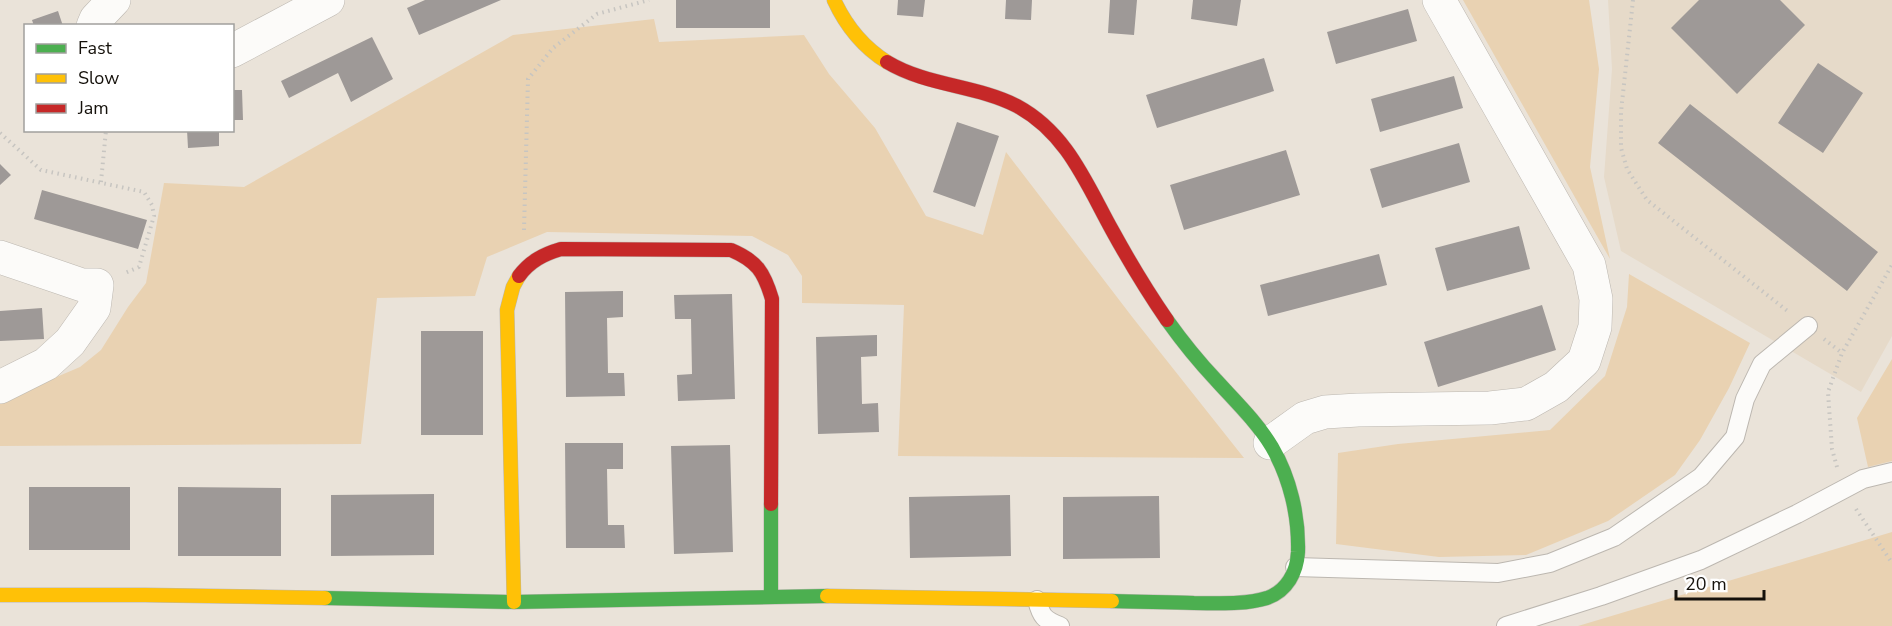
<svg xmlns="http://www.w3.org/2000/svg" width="1892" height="626" font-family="'Nunito Sans',sans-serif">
<rect width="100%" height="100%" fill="#eae3d9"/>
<path fill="#e6dac9" d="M1608 0H1892V336L1861 392 1621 251 1604 177 1612 69Z"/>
<path fill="#e9d2b2" d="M1463 0H1589L1599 69 1590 167 1610 259Z
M654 19 659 42 804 35 829 74 875 128 926 216 983 235 1006 152 1133 318 1244 458 898 456 904 305 802 303V276L788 255 752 236 547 232 487 257 475 296 377 298 361 444 0 446V401L80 367 101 350 128 307 146 283 164 183 244 187 513 35Z
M1629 274 1750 343 1729 388 1700 440 1675 475 1608 521 1526 555 1439 557 1336 544 1338 453 1398 444 1550 430 1605 376 1627 307Z
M1892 359V461L1868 467 1857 418Z
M1892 532V626H1578Z"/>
<path fill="#9e9997" d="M425 0H501L419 35 407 8Z
M676 0H770V28H676Z
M898 0H925L923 17 897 15Z
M1006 0H1032L1031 20 1005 19Z
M1110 0H1137L1134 35 1108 33Z
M1193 0H1241L1237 26 1191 19Z
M1699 0H1780L1805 25 1737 94 1671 28Z
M1408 9 1417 41 1336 64 1327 32Z
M58 11 63 26H34L32 20Z
M372 37 393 79 351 102 338 73 289 98 281 81Z
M1264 58 1274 91 1157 128 1146 95Z
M1818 63 1863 93 1823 153 1778 123Z
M1454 76 1463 108 1380 132 1371 99Z
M232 90H242L243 120H232Z
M1690 104 1878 252 1847 291 1658 143Z
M957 122 999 136 975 207 933 192Z
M187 130H219V146L188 148Z
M1459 143 1470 182 1382 208 1370 169Z
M1286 150 1300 195 1184 230 1170 185Z
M0 164 11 175 0 185Z
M42 190 147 220 138 249 34 219Z
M1519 226 1530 269 1447 291 1435 248Z
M1379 254 1387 285 1268 316 1260 285Z
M623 291V317L607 318 608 373H624L625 396 566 397 565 292Z
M732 294 735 399 678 401 677 375 692 374 691 319H675L674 295Z
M1542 305 1556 350 1438 387 1424 342Z
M42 308 44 339 0 341V311Z
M421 331H483V435H421Z
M877 335V356L861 357 862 404 878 403 879 432 818 434 816 337Z
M565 443H623V469H607L608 525H624L625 548H566Z
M730 445 733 552 674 554 671 446Z
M29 487H130V550H29Z
M178 487 281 488V556H178Z
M434 494V555L331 556V495Z
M1010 495 1011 556 910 558 909 497Z
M1159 496 1160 558 1063 559V497Z"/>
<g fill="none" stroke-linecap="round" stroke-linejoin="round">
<g stroke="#bcb7b0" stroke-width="20">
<path id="lane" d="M1295 567 1498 573 1550 563 1614 537 1701 477 1735 437 1745 399 1762 364 1808 326
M1037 600C1041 616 1044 620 1060 626
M1506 626 1601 596 1701 560 1797 514 1863 479 1892 472"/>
</g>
<g stroke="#bcb7b0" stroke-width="34">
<path id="street" d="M93 26 96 19 114 0
M232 51 328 0
M0 257 82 285H97L94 308 70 342 46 364 0 387
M1270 443 1305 418 1325 412 1358 410 1490 408 1526 404 1556 387 1584 361 1595 327 1596 299 1589 265 1439 0"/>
</g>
<g stroke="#bcb7b0" stroke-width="15">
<path id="fast" d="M771 597V504
M325 598 514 602 827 596
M1112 601C1140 602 1167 602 1194 603 1218 603 1244 605 1267 598 1287 591 1297 572 1298 552 1299 516 1290 478 1272 447 1257 422 1235 401 1216 380 1198 361 1182 341 1167 320"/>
</g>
<g stroke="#bcb7b0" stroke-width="15">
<path id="slow" d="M834 0C846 26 863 47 887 62
M0 595H145L325 598
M827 596 1112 601
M514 602 507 310 513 287 519 276"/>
</g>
<g stroke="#bcb7b0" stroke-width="15">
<path id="jam" d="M887 62C927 86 976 85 1017 106 1067 133 1086 183 1112 230 1129 261 1147 291 1167 320
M519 276C530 261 544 254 561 249L731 250C757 261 764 272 772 299L771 504"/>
</g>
<path stroke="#c7c5c1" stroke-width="4" stroke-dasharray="1.5 4.5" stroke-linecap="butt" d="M1633 0 1621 112V148L1627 169 1647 200 1790 313
M0 133 41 170 144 192 152 205 154 216 139 267 125 273
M101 182 106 130
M524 230 528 79 553 48 597 14 649 0
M1824 339 1842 353
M1837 467 1832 449 1828 392 1842 353 1892 265
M1856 509 1892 563"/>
<use href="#lane" stroke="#fcfbf9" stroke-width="18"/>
<use href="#street" stroke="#fcfbf9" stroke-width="33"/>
<use href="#fast" stroke="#4caf50" stroke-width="14"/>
<use href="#slow" stroke="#ffc107" stroke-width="14"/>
<use href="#jam" stroke="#c62828" stroke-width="14"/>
</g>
<rect x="24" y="24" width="210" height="108" fill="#ffffff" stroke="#a1a09d" stroke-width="1.5"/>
<rect x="36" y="44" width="30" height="9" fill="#4caf50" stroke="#a1a09d" stroke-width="1.5"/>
<text x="78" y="54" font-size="18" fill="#15110b">Fast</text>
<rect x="36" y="74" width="30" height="9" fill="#ffc107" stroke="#a1a09d" stroke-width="1.5"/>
<text x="78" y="84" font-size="18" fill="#15110b">Slow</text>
<rect x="36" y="104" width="30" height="9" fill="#c62828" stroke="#a1a09d" stroke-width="1.5"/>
<text x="78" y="114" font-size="18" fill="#15110b">Jam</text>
<path d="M1676 590v9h88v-9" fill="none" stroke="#15110b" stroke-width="3"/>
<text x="1685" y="590" font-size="18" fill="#15110b" stroke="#ffffff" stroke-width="4.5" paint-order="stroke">20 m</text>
</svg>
